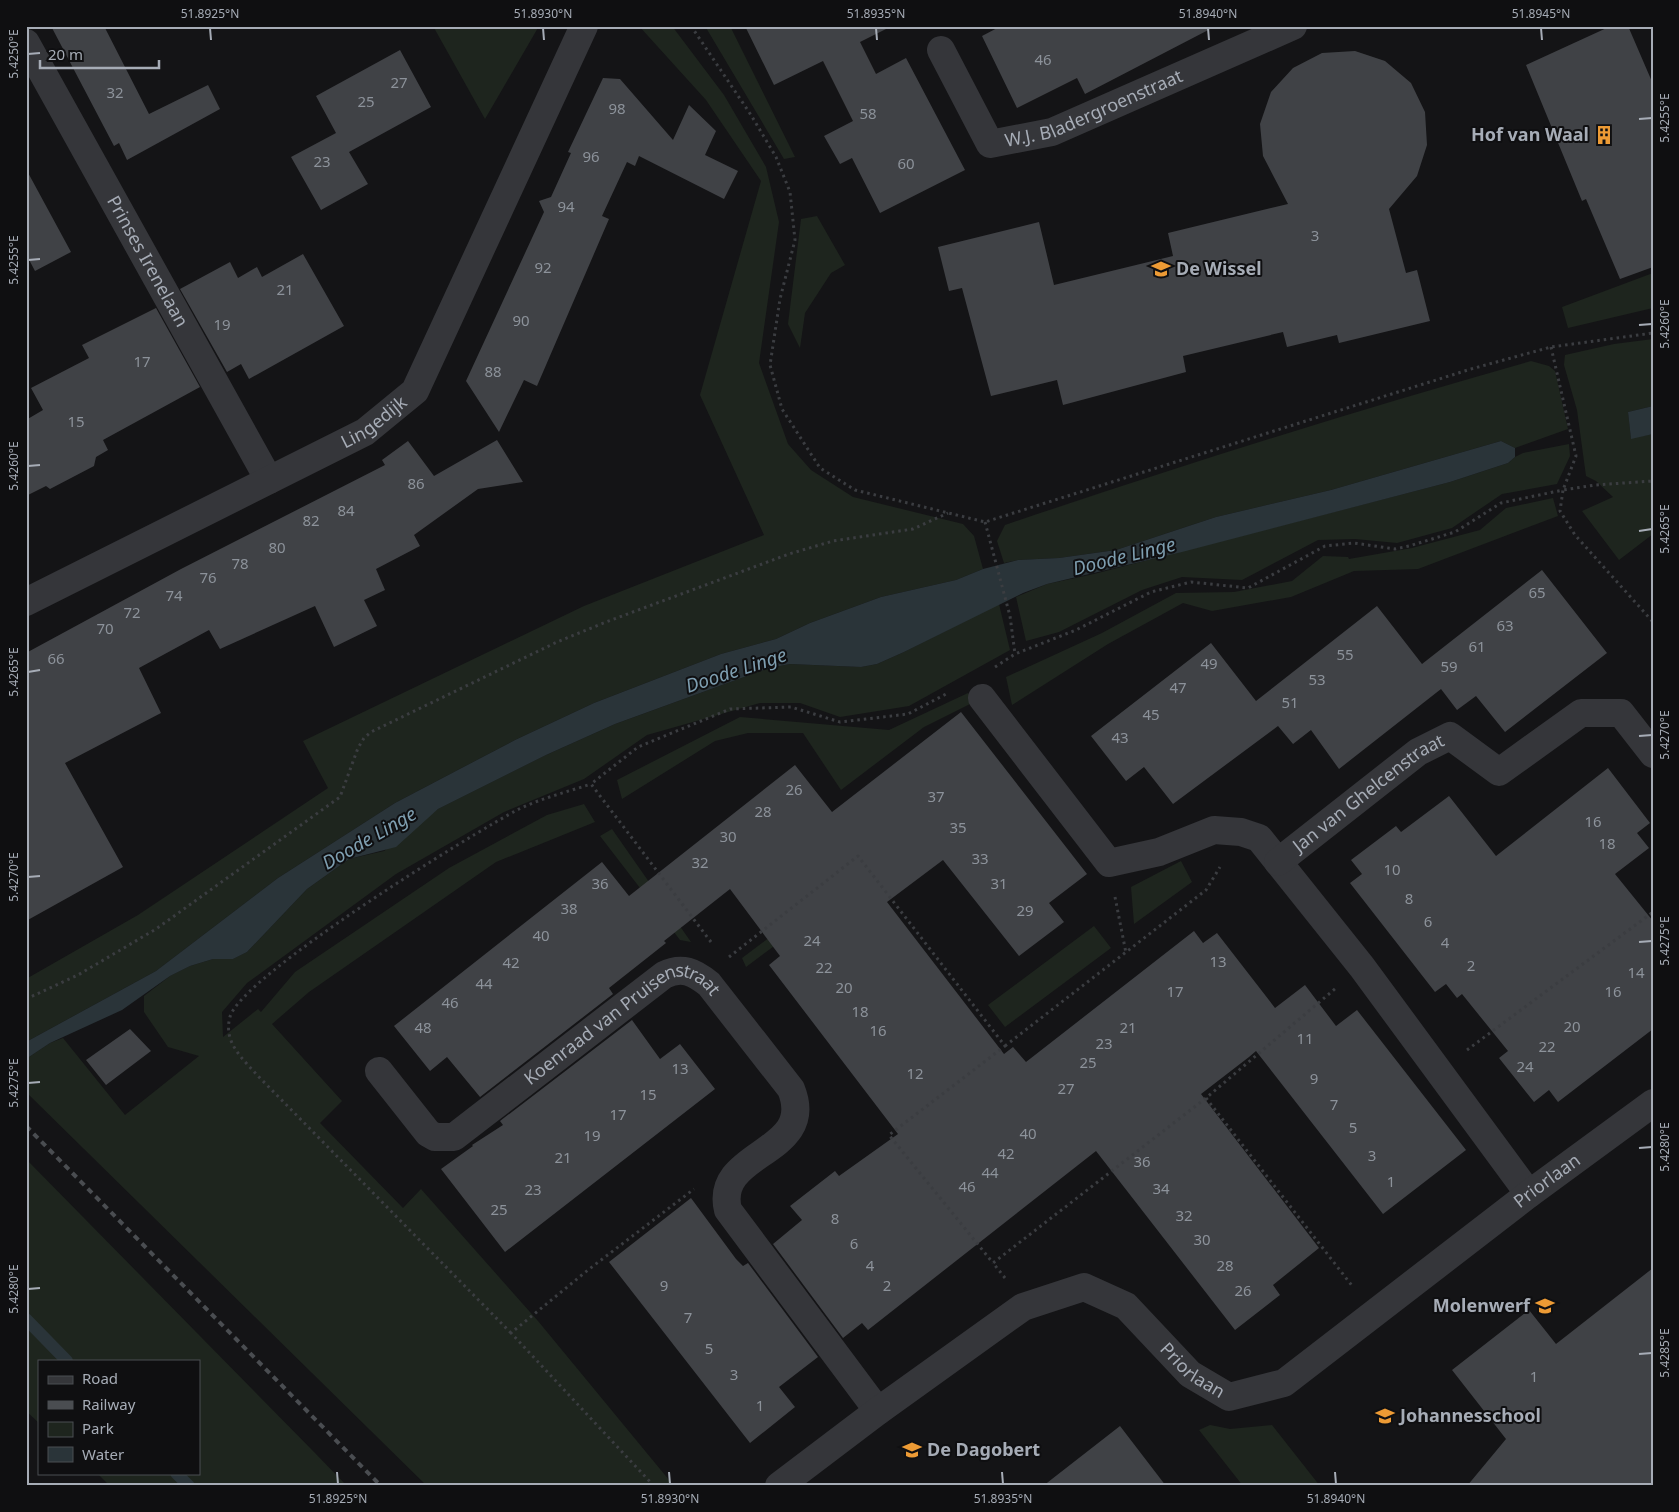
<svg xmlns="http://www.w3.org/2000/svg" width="1679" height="1512" font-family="'Noto Sans',sans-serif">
<rect width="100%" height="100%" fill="#141416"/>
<path fill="#1e251e" d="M433 26H539L485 119Z
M639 26H672L724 95 766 167 779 222 759 363 788 444 811 470 853 497 963 524 974 536 983 569 956 580 881 597 810 623 776 639 721 654 594 703 515 740 395 803 278 878 156 971 26 1042V979L138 915 328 788 303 741 584 606 764 535 700 395 761 181 706 100Z
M705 26H730L795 157 784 159Z
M817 216 845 265 831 273 805 313 800 348 788 324 801 219Z
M1653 273V308L1568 328 1562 307Z
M1653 339V406L1628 412 1631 438 1653 434V534L1619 560 1582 511 1613 497 1596 481 1586 476 1577 410 1564 365 1565 355 1614 344Z
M1531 361 1549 366 1555 371 1568 429 1515 448 1501 441 1331 490 1216 517 1116 550 1059 558 1018 560 1004 563 997 541 1005 525C1179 466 1354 411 1531 361Z
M1569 444 1570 456 1557 484 1502 494 1452 528 1397 543 1355 539 1318 540 1242 580 1182 577 1142 590 1059 632 1026 641 1016 597 1047 584 1094 574 1450 482 1508 463 1515 457 1523 453Z
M1553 498 1558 516 1418 569 1354 571 1291 597 1212 611 1183 603 1108 644 1012 705 1006 677 1102 633 1176 593 1234 592 1292 581 1323 556 1348 557 1349 559 1412 548 1480 530 1506 508Z
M999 604 1010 650 909 706 840 717 800 703H760L647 735 584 779 504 812 396 874 247 983 222 1012 223 1037 258 1009 261 1012 295 972 449 868 547 815 584 804 595 822 496 862 309 992 272 1024 342 1101 320 1123 403 1208 421 1189 538 1321 674 1486H427L26 1092V1059L50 1043 63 1038 125 1115 199 1056 168 1047 144 1012V996L170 976 190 966 213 959H233L247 952 307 889 349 859 384 851 438 809 546 755 615 724 769 668 790 664 861 667 877 664 904 652Z
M968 693 974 702 924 727 841 790 803 733H748L715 741 622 799 617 780 740 717 889 730Z
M612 829 691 942 680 940 600 836Z
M1181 861 1192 882 1134 924 1131 887Z
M852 876 859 883 746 967 742 958Z
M1094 926 1111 948 1005 1027 988 1005Z
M26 1159 314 1452 347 1486H195L183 1473H199V1361H71L26 1316Z
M26 1319 67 1361H39V1423L26 1411Z
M1210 1425 1230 1429 1272 1425 1320 1486H1243L1199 1430Z
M97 1473H176L189 1486H110Z"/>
<path fill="#2a3439" d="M1653 406V434L1631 439 1628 412Z
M1501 441 1515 448V457L1508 463 1450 482 1182 552 1047 584 1023 593 904 652 877 664 861 667 790 664 769 668 615 724 546 755 438 809 396 847 349 859 307 889 247 952 233 959H213L190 966 170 976 122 1010 50 1043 26 1059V1042L156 971 278 878 395 803 515 740 594 703 721 654 776 639 810 623 881 597 956 580 983 569 1018 560 1059 558 1116 550 1216 517 1331 490Z"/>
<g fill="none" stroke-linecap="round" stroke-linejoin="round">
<path stroke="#2a3439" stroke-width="12" d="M26 1319 67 1361
M176 1473 189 1486"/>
</g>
<path fill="#404246" d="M51 26H104L149 114 208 85 220 109 127 160 119 143 114 146Z
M745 26H892L860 42 876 74 906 58 965 170 880 213 852 158 840 164 824 136 853 121 823 61 774 85Z
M1001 26H1216L1085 94 1077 78 1017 108 982 36Z
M1611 26H1628L1653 84V267L1620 279 1586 199 1582 201 1526 65Z
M400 50 431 107 349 152 368 184 321 210 291 157 336 133 316 96Z
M1355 51 1385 61 1411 83 1425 112 1427 145 1417 176 1389 209 1406 273 1417 270 1430 321 1339 343 1337 335 1287 347 1283 332 1183 356 1186 372 1063 405 1057 380 991 396 962 288 949 291 938 247 1039 222 1054 285 1173 256 1168 233 1288 204 1263 156 1260 124 1271 92 1293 68 1322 53Z
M603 78 620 79 673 140 689 105 716 131 705 155 738 171 724 199 639 156 635 166 627 162 602 216 609 219 537 386 524 380 499 432 466 381 544 212 539 201 551 197 571 153 568 152Z
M26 169 71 252 35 271 26 254Z
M303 254 344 326 249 379 241 364 227 372 180 289 230 262 238 278 257 267 262 277Z
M156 308 200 387 103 440 108 450 96 457 94 466 50 489 46 486 26 496V420L43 410 31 388 89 358 82 345Z
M497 440 523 482 478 489 414 535 420 546 376 569 385 590 364 600 377 626 334 647 315 606 220 649 209 630 139 668 161 713 65 763 123 867 26 921V653L181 569 385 465 382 460 408 441 434 476Z
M1542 570 1607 653 1505 732 1476 696 1457 710 1441 689 1339 769 1311 730 1293 744 1278 726 1173 804 1144 767 1126 781 1091 736 1211 643 1256 701 1377 606 1422 664Z
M961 712 1087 874 1049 903 1064 922 1019 956 943 860 887 902 1004 1054 1013 1047 1026 1062 1194 931 1203 943 1217 933 1275 1008 1305 985 1336 1026 1357 1010 1466 1150 1383 1214 1256 1051 1249 1057 1201 1094 1319 1248 1273 1285 1280 1295 1235 1330 1096 1151 868 1330 862 1323 843 1338 773 1244 802 1220 790 1206 835 1171 839 1176 898 1134 769 965 780 956 730 889 664 941 666 943 609 988 613 994 480 1097 447 1057 430 1071 394 1026 602 862 629 896 795 765 832 812Z
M1608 768 1650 823 1637 833 1649 848 1615 874 1653 921V1029L1558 1102 1549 1090 1534 1102 1499 1058 1508 1051 1462 994 1457 998 1446 984 1435 992 1350 883 1362 874 1351 860 1396 826 1401 832 1449 796 1496 856Z
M632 1020 660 1059 680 1044 715 1089 505 1252 441 1169 473 1146 472 1145 503 1125 500 1121Z
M130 1029 151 1051 106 1085 86 1060Z
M691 1198 736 1259 743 1266 748 1263 818 1357 779 1387 795 1407 750 1443 609 1262Z
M1653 1268V1486H1467L1506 1439 1452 1370 1529 1310 1556 1344Z
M1120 1426 1166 1486H1043Z"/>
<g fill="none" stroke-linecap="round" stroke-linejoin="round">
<path stroke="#3b3d41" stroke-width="3" stroke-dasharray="2.5 4" stroke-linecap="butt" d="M691 26 751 115 776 157 790 192 795 240 780 299 770 365 782 409 820 468 855 490 985 522 1471 369 1551 347 1653 333
M1551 347 1576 456 1563 490 1595 485 1653 481
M985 522 1010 616 1015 654
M995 667 1015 654 1076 630 1151 592 1191 582 1248 588 1325 546 1354 543 1395 549 1409 546 1455 532 1501 503 1563 490 1560 511 1575 535 1653 622
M1115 897 1126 953
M711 942 591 784 638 747 730 709 791 707 840 722 908 714 948 693
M729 957 858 856 1005 1046 889 1135 993 1263
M26 999 78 975 156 929 340 797 358 748 364 738 371 732 557 642 606 622 789 554 833 541 913 529 948 513
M1005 1046 1206 890 1220 867
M1467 1050 1653 912
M1206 1098 1353 1287
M1005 1278 993 1263 1206 1098 1336 988
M511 1333 257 1075C242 1058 223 1042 230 1017 240 977 473 833 519 809 542 798 567 792 591 784
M654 1486 511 1333 588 1270 694 1189"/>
<g stroke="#35363a" stroke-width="28">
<path id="s1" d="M26 43 269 480"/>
<path id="s2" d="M941 50 990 144 1052 132 1293 26"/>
<path id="s3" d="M26 602 365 432 415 391 584 26"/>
<path d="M982 698 1109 863 1159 852 1214 830 1241 832 1259 838 1362 967 1529 1194"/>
<path id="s4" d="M1278 862 1418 752 1450 736 1499 772 1581 713H1621L1653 754"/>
<path id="s5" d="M379 1071 428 1133 435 1137H454L664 975C682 966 694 972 709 984L791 1089C818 1155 713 1150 728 1210L878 1411"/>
<path id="s6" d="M779 1486 878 1411 1023 1307 1084 1287 1126 1306 1190 1374 1229 1397 1284 1383 1529 1194 1653 1103"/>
</g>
<path stroke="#4a4d51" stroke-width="4" stroke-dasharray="6 5" stroke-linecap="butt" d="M26 1126 381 1486"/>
</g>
<path fill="none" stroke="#a6acb6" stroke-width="2" d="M210 28 211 40M543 28 544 40M876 28 877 40M1208 28 1209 40M1541 28 1542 40M28 54 40 53M1639 119 1652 118M28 260 40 259M1639 325 1652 324M28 466 40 465M1639 531 1652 529M28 672 40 670M1639 736 1652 735M28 877 40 876M1639 942 1652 941M28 1083 40 1082M1639 1148 1652 1147M28 1289 40 1288M1639 1354 1652 1353M337 1472 338 1484M669 1472 670 1484M1002 1472 1003 1484M1335 1472 1336 1484"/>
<defs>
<g id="building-bare" transform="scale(1.5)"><path d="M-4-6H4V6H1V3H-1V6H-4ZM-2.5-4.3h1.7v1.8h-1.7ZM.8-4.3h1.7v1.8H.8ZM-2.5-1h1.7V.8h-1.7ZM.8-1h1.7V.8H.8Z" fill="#ed9b35" stroke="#0f0f11" stroke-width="2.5" paint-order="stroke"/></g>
<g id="school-bare" transform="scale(1.5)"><path d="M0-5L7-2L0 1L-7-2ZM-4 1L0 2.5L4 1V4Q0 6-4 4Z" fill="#ed9b35" stroke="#0f0f11" stroke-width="2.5" paint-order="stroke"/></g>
</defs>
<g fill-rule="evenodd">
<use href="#building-bare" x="1604" y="135"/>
<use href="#school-bare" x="1161" y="269"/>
<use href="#school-bare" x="1545" y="1306"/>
<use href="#school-bare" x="1385" y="1416"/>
<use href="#school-bare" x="912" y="1450"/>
</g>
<g text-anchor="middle" stroke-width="4" stroke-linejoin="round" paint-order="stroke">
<g font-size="15" fill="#8c929a">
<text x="1043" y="65">46</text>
<text x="399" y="88">27</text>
<text x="115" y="98">32</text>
<text x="366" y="107">25</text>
<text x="617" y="114">98</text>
<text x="868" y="119">58</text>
<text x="591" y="162">96</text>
<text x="322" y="167">23</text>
<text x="906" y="169">60</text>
<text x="566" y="212">94</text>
<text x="1315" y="241">3</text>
<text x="543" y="273">92</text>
<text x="285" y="295">21</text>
<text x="521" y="326">90</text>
<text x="222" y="330">19</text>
<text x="142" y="367">17</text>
<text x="493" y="377">88</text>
<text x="76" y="427">15</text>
<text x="416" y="489">86</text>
<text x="346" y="516">84</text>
<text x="311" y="526">82</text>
<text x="277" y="553">80</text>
<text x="240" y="569">78</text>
<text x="208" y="583">76</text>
<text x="1537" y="598">65</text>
<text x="174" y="601">74</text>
<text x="132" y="618">72</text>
<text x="1505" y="631">63</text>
<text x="105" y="634">70</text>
<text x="1477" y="652">61</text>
<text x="1345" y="660">55</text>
<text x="56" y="664">66</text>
<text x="1209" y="669">49</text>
<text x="1449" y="672">59</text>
<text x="1317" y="685">53</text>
<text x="1178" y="693">47</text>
<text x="1290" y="708">51</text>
<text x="1151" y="720">45</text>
<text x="1120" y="743">43</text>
<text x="794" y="795">26</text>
<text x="936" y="802">37</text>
<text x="763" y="817">28</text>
<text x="1593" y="827">16</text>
<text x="958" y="833">35</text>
<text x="728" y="842">30</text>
<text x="1607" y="849">18</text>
<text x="980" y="864">33</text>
<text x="700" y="868">32</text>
<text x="1392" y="875">10</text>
<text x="600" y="889">36</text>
<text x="999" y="889">31</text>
<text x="1409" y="904">8</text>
<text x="569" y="914">38</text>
<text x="1025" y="916">29</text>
<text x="1428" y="927">6</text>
<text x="541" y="941">40</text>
<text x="812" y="946">24</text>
<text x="1445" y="948">4</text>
<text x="1218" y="967">13</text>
<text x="511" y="968">42</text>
<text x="1471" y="971">2</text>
<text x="824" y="973">22</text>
<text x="1636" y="978">14</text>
<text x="484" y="989">44</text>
<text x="844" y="993">20</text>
<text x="1175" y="997">17</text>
<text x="1613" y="997">16</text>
<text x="450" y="1008">46</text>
<text x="860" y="1017">18</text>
<text x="1572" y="1032">20</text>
<text x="423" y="1033">48</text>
<text x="1128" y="1033">21</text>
<text x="878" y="1036">16</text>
<text x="1305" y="1044">11</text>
<text x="1104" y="1049">23</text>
<text x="1547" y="1052">22</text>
<text x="1088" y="1068">25</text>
<text x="1525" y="1072">24</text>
<text x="680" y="1074">13</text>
<text x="915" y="1079">12</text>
<text x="1314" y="1084">9</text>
<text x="1066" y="1094">27</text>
<text x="648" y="1100">15</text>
<text x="1334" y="1110">7</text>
<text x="618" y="1120">17</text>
<text x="1353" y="1133">5</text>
<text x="1028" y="1139">40</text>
<text x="592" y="1141">19</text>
<text x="1006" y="1159">42</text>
<text x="1372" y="1161">3</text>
<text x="563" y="1163">21</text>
<text x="1142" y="1167">36</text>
<text x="990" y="1178">44</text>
<text x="1391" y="1187">1</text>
<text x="967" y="1192">46</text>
<text x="1161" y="1194">34</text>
<text x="533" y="1195">23</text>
<text x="499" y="1215">25</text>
<text x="1184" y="1221">32</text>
<text x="835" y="1224">8</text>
<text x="1202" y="1245">30</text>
<text x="854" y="1249">6</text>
<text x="870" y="1271">4</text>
<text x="1225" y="1271">28</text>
<text x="664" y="1291">9</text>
<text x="887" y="1291">2</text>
<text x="1243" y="1296">26</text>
<text x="688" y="1323">7</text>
<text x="709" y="1354">5</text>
<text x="734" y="1380">3</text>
<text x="1534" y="1382">1</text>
<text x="760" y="1411">1</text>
</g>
<g font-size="18" fill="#a6acb6" stroke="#0f0f11">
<text dy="6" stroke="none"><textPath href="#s2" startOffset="216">W.J. Bladergroenstraat</textPath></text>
<text dy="6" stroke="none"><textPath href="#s1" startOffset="250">Prinses Irenelaan</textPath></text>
<text dy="6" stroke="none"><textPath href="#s3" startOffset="392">Lingedijk</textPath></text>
<text dy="6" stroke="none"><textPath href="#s4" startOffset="114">Jan van Ghelcenstraat</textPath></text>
<text dy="6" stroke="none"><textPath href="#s5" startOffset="315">Koenraad van Pruisenstraat</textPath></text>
<text dy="6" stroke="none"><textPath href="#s6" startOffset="940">Priorlaan</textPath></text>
<text dy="6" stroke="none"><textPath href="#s6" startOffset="506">Priorlaan</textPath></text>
</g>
<g font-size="18" font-weight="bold" fill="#a6acb6" stroke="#0f0f11" text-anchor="start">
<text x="1589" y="141" text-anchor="end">Hof van Waal</text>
<text x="1176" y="275">De Wissel</text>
<text x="1530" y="1312" text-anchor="end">Molenwerf</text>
<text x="1400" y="1422">Johannesschool</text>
<text x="927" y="1456">De Dagobert</text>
</g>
<g font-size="19" font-style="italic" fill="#7e9eb0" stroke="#0f0f11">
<text transform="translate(1124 556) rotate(-14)" y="7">Doode Linge</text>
<text transform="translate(736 670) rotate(-18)" y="7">Doode Linge</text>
<text transform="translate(369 838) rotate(-30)" y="7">Doode Linge</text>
</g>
</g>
<rect width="1679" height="1512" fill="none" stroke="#0f0f11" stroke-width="55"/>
<rect x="38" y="1360" width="162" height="115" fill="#0f0f11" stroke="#4b4e53"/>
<rect x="48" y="1376" width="25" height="8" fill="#35363a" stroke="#4b4e53"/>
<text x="82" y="1384" font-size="15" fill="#a6acb6">Road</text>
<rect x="48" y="1401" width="25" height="8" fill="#4a4d51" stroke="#4b4e53"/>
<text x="82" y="1410" font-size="15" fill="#a6acb6">Railway</text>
<rect x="48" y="1422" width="25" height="15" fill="#1e251e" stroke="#4b4e53"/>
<text x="82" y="1434" font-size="15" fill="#a6acb6">Park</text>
<rect x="48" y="1447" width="25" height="15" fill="#2a3439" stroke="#4b4e53"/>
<text x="82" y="1460" font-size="15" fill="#a6acb6">Water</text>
<path d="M40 60v8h119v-8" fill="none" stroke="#a6acb6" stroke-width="2.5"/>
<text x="48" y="60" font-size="15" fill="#a6acb6" stroke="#0f0f11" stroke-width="4" paint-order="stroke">20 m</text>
<rect x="28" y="28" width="1624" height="1456" fill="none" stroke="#a6acb6" stroke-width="2"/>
<g font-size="12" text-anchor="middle" fill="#a6acb6">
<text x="210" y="18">51.8925°N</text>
<text x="543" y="18">51.8930°N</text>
<text x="876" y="18">51.8935°N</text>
<text x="1208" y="18">51.8940°N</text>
<text x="1541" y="18">51.8945°N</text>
<text transform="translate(14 54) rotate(-90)" y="4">5.4250°E</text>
<text transform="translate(1665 118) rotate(-90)" y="4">5.4255°E</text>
<text transform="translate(14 260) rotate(-90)" y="4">5.4255°E</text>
<text transform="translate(1665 324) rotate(-90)" y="4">5.4260°E</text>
<text transform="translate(14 466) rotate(-90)" y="4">5.4260°E</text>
<text transform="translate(1665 529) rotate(-90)" y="4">5.4265°E</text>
<text transform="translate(14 672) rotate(-90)" y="4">5.4265°E</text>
<text transform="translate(1665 735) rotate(-90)" y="4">5.4270°E</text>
<text transform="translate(14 877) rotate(-90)" y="4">5.4270°E</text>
<text transform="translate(1665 941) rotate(-90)" y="4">5.4275°E</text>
<text transform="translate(14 1083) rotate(-90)" y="4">5.4275°E</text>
<text transform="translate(1665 1147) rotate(-90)" y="4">5.4280°E</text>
<text transform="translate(14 1289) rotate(-90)" y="4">5.4280°E</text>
<text transform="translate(1665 1353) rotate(-90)" y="4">5.4285°E</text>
<text x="338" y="1503">51.8925°N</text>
<text x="670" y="1503">51.8930°N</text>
<text x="1003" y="1503">51.8935°N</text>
<text x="1336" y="1503">51.8940°N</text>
</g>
</svg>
